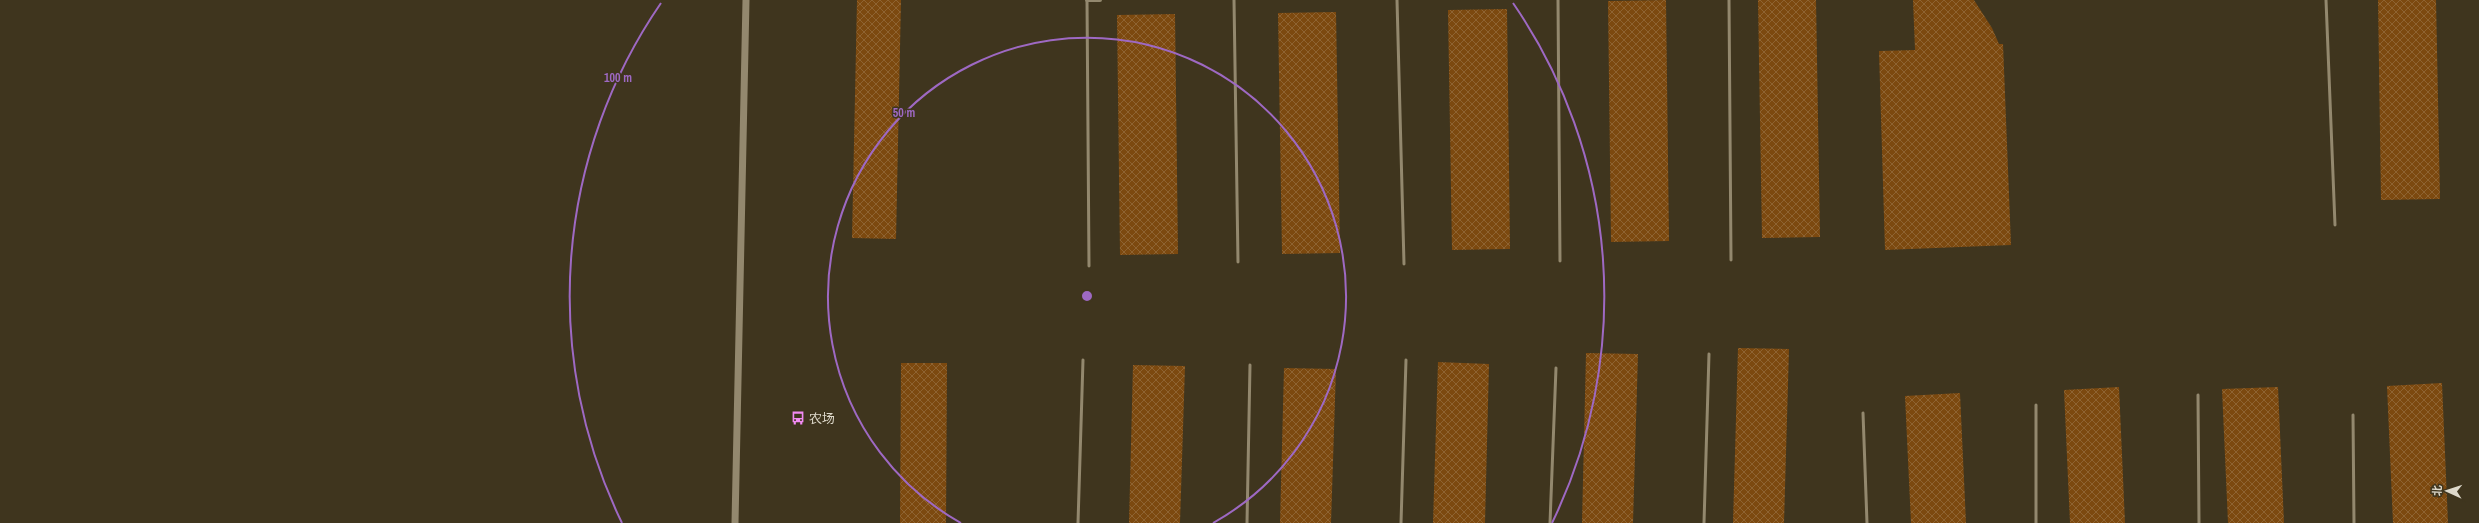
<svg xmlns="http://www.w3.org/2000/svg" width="2479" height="523" font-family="'Archivo Narrow','Noto Sans SC',sans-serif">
<defs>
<pattern id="building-cross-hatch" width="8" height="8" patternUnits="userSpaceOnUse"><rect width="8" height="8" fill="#7c490f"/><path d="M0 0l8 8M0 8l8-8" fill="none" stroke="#8e6331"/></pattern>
</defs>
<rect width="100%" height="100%" fill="#3f351e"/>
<path fill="url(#building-cross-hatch)" d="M857 0H901L896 239 852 238Z
M1666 0 1669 241 1611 242 1608 1Z
M1758 0H1816L1820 237 1762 238Z
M1913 0H1974L1992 28 1999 44H2003L2011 245 1885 250 1879 51 1915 50Z
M2378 0H2436L2440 199 2381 200Z
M1507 9 1510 249 1452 250 1448 10Z
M1336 12 1340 253 1282 254 1278 13Z
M1175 14 1178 254 1120 255 1117 15Z
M1738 348 1789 349 1784 523H1733Z
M1586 353 1638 354 1633 523H1582Z
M1438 362 1489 364 1485 523H1433Z
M901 363H947L946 523H900Z
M1133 365 1185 366 1180 523H1129Z
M1284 368 1336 369 1331 523H1280Z
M2442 383 2448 523H2393L2387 386Z
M2119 387 2125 523H2070L2064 390Z
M2278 387 2284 523H2228L2222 389Z
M1960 393 1966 523H1911L1905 396Z"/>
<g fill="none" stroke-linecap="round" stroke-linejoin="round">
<path stroke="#93886e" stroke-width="3" d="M1087 0 1089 266
M1234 0 1238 262
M1397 0 1404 264
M1558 0 1560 261
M1729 0 1731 260
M2326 0 2335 225
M2198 395 2199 523
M2036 405V523
M1863 413 1867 523
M2353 415 2354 523
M1078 523 1083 360
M1247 523 1250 365
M1401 523 1406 360
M1550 523 1556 368
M1704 523 1709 354"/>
<path stroke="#93886e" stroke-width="4" d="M1087 0H1100"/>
<path stroke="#93886e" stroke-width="7" d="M735 523 746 0"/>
</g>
<g fill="none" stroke="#9e69c3" stroke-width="2">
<path d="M961 523A259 259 0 1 1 1213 523"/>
<path d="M622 523A517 517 0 0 1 661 3M1513 3A517 517 0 0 1 1552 523"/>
</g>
<defs>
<g id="bus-bare" transform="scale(1.08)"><path d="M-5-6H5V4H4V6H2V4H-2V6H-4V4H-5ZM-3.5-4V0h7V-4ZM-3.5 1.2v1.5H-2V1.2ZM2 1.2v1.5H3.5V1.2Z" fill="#f28af3" stroke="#3f351e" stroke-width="2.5" paint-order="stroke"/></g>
</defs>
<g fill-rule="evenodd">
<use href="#bus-bare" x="798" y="418"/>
</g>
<g text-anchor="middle" stroke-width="3" stroke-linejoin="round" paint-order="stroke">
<g font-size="13" fill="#ded9cb" stroke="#3f351e" text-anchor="start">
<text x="809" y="423">农场</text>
</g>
</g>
<circle cx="1087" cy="296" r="6" fill="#9e69c3" stroke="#3f351e" stroke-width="2"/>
<g font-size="12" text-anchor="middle" font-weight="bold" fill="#9e69c3" stroke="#3f351e" stroke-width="3" stroke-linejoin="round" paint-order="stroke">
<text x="618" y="82">100 m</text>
<text x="904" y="117">50 m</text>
</g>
<g transform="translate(2447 491) rotate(273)" stroke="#3f351e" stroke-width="3" paint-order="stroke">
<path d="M0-3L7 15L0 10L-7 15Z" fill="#ded9cb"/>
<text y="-6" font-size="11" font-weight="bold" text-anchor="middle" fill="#ded9cb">北</text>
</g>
</svg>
